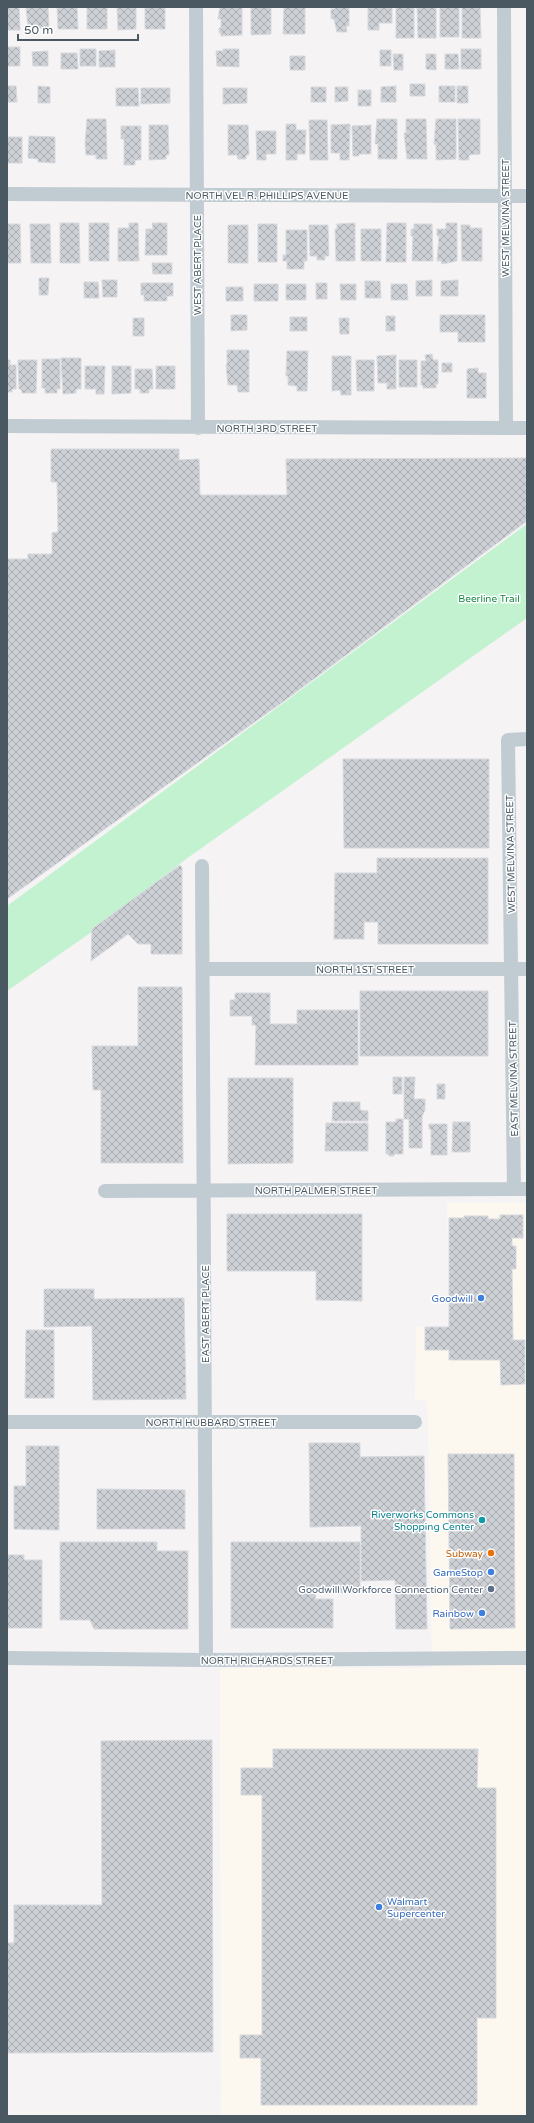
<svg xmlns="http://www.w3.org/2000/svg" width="534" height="2123" font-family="'Varela Round',sans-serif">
<defs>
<pattern id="building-cross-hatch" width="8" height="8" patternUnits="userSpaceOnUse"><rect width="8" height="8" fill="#cdd0d5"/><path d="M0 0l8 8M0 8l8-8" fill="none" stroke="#a8acb0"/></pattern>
</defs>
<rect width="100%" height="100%" fill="#f5f3f3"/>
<path fill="#fdf8ef" d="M447 1203H527V2116H221L220 1668H432L428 1421 426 1399 415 1400 416 1327H449Z"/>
<path fill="#c2f2d0" d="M527 524V618L186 859 93 931 7 991V906Z"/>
<path fill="url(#building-cross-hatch)" stroke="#d7d9de" d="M7 7H19L20 30H7Z
M26 7H48L49 28H28Z
M57 7H77L78 29H58Z
M87 7H107V29H87Z
M117 7H136V29L118 30Z
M145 7H165V29H145Z
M220 7H242V35L221 36V33H219V28H221V19H218Z
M251 7H271V34L251 35Z
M284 7H305V34H283Z
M335 7H349V26H346L347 32H337L334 19H331V9H335Z
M368 7H392V23H379V30H368Z
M396 7H414V38H396Z
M417 7H436V38H418Z
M440 7H459V37H440Z
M462 7H480L481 38H462Z
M7 47H20V66H7Z
M80 49H96V66H80Z
M223 49H239V67L217 66 216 51H223Z
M461 49H481V69H461Z
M115 50V67H99V51Z
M380 50H391V66H380Z
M48 51V66H33L32 52Z
M61 53H77L78 69H61Z
M393 54H403V70H394Z
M426 54H436V70L426 69Z
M445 54H458L459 69H445Z
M290 56H305V70H290Z
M410 84H425V96H410Z
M7 86H16L17 102H7Z
M38 86 50 87V103H38Z
M396 86V102H381V87Z
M439 86H455V102H439Z
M457 86H468V103H457Z
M311 87H326V102H311Z
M335 87H348V101L335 102Z
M116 88H138L139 106H116Z
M141 88H170V103L141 104Z
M223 88H247V103L223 104Z
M358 90H371V106H358Z
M87 119H106L107 159H96V155H86L85 144Z
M377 119H397V159H378V144H375Z
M406 119H426L427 159H407L404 133H406Z
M436 119H456V159L436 160V145L434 144Z
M458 119H480V154L469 155V160H459Z
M309 120H327L328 160H310Z
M286 124H296V130H306L305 154H297V160H286Z
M350 124 349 160H340V153H331V125Z
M149 125H168L169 155H166V159L149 160Z
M228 125H248L249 155H246V159H238L237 155H228Z
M371 125V154H359V156H353L352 126Z
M121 126H141V160H135V165H124V139H121Z
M256 131H276V154H266V160H257Z
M29 136 55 137V163L38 162V159L28 158Z
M7 137H22V163H7Z
M60 223H79L80 263H60Z
M89 223H109V261H89Z
M129 223H138L139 261H118V228H129Z
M152 223H167V255H145L146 229H153Z
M355 223V261H336L335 229H337V224Z
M387 223H406V262H386Z
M446 223H457V261L442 264 441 261H437L439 236H437V229H446Z
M7 224H20L21 263H7Z
M30 224H50L51 263H31Z
M258 224H277V262H258Z
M414 224H432L433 261H412L413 236H411V229H414Z
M228 225H248V263H228Z
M309 225H328L329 256H325V260H317V256H310Z
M461 225H470V228H482V261H462Z
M361 229H381V261H361Z
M286 230H307V261H304V269H287V261H283V255H286Z
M152 263H172V274H153Z
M39 278H49L48 295H39Z
M102 280H117V297H103Z
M432 280V296H416V281Z
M458 280V296H441V281Z
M365 281H380L381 298H365Z
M84 282H98L99 298H84Z
M141 283H173V296H167V301H144V295H141Z
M316 283H327V299H316Z
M254 284H278V301H254Z
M286 284H306V300H286Z
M340 284H356V300H341Z
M391 284H407L408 300H391Z
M226 287H243V301H226Z
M231 315H247V330L231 331Z
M440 315H485V342H458V332H440Z
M386 316H395V331H386Z
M290 317H307V331H290Z
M133 318H144V336H133Z
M339 318H349V334H340Z
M227 350H249V392H238L237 385H228L226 365H227Z
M287 351H308L307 391H297V386L288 385V376H286Z
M432 354 433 360H438V384H436V388H423V385H421V361H426L425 355Z
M396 355V389H387V383H378L377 356Z
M332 356H351V395H341L340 390 332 391Z
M61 358H81V389H76V393L63 394Z
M42 359H60V389H57V393H45V388H42Z
M7 360H10V365H16V389H12V392H7Z
M18 360H37L36 393H22L21 389H19Z
M356 360H374V391H357Z
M399 360H417V387H399Z
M442 363H452V372H442Z
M85 366H105L104 394H96V389H85Z
M112 366H131V393L112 394Z
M156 366H175V389H156Z
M478 368V373H486V398H467V369Z
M135 369H152L153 389H149V393H140V389H135Z
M51 449H179V460L199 459 200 495H287L286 459 527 458V521L284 701 7 899V559H28V554H52V533L58 532 57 482H51Z
M343 759H489V848H344Z
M377 858H488V944H378V922H364V939H334L335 873H377Z
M180 865 182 867V954H151V944H138L128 934 91 961 92 929Z
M138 987H182L183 1163H101V1090H93L92 1046H138Z
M360 991H488V1056H360Z
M235 993H270V1024H297V1010H358V1065H255L256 1025H252V1016H230V1000H235Z
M393 1077H402V1094H393Z
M404 1077H415L414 1099H425V1110L422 1116V1148H409V1119H404Z
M228 1078H293V1163L228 1164Z
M437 1084H445V1099H437Z
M333 1102H360V1110L368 1111V1121H332Z
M396 1119H403V1154H394V1156H389V1154H386V1122H396Z
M453 1122H470V1152H452Z
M326 1123H368V1151H325Z
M429 1124H447V1155H431V1129H429Z
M227 1214H362V1301L316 1300V1271H227Z
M500 1215H523V1238H512V1246H516V1269H512L513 1340H525V1384L501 1385 500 1360H449V1350H425V1327H449V1218H464V1216H488V1219H500Z
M44 1289H94V1299L184 1298 186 1399 93 1400 92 1326 44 1327Z
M26 1330H54V1398H25Z
M309 1443H360V1457L424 1456 427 1629H396L395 1580 361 1581V1526L310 1527Z
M26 1446H59V1530L14 1529V1486H26Z
M448 1454H514L515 1628 450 1629Z
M97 1489 185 1490V1529H97Z
M60 1542H157V1551H188V1629H94L90 1620H60Z
M231 1542H360V1593H316L315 1599H333V1628H231Z
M7 1555H24V1560H42V1628H7Z
M212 1740 213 2052 7 2053V1943H14V1905H102L101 1741Z
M273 1749H478L477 1788H496V2018H477V2105H261V2058H240V2035H262V1795H241V1768H273Z"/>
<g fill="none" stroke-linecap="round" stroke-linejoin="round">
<path stroke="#c1cbd2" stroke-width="14" d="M196 7 198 428
M504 7 506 428
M7 194 527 196
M7 426 527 428
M202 866 206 1660
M203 969H527
M514 1189 508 740 527 739
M105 1191 527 1189
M7 1422H415
M7 1658 206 1660 527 1658"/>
</g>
<g fill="#3f7fe0" stroke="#fff" stroke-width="1.5">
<circle cx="481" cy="1298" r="4"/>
<circle cx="491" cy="1572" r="4"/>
<circle cx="482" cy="1613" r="4"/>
<circle cx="379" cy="1907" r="4"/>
</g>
<circle fill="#0f9aa8" stroke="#fff" stroke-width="1.5" cx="482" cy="1520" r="4"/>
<circle fill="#e8710a" stroke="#fff" stroke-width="1.5" cx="491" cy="1553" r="4"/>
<circle fill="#5c6f8a" stroke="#fff" stroke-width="1.5" cx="491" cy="1589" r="4"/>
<g text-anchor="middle" stroke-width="3" stroke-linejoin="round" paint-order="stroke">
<g font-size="10" fill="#495861" stroke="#fff">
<text x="267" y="199">NORTH VEL R. PHILLIPS AVENUE</text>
<text transform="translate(505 218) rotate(-90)" y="4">WEST MELVINA STREET</text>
<text transform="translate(197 265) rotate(-90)" y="4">WEST ABERT PLACE</text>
<text x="267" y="432">NORTH 3RD STREET</text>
<text transform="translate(510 854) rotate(-91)" y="4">WEST MELVINA STREET</text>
<text x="365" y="973">NORTH 1ST STREET</text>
<text transform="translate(513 1079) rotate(-91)" y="4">EAST MELVINA STREET</text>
<text x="316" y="1194">NORTH PALMER STREET</text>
<text transform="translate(205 1314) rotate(-90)" y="4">EAST ABERT PLACE</text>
<text x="211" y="1426">NORTH HUBBARD STREET</text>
<text x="267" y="1664">NORTH RICHARDS STREET</text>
</g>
<g font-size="10" fill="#158845" stroke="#fff">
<text x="489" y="602">Beerline Trail</text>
</g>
<g font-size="10" fill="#366cbe" stroke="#fff" text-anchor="end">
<text x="473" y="1302">Goodwill</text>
<text x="483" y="1576">GameStop</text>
<text x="474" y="1617">Rainbow</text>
<text x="387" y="1905" text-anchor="start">Walmart<tspan x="387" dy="12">Supercenter</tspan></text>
</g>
<g font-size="10" fill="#0d838f" stroke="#fff" text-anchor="end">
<text x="474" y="1518">Riverworks Commons<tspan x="474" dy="12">Shopping Center</tspan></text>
</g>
<g font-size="10" fill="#c56008" stroke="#fff" text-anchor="end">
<text x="483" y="1557">Subway</text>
</g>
<g font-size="10" fill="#4e5e75" stroke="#fff" text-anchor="end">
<text x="483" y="1593">Goodwill Workforce Connection Center</text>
</g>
</g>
<rect width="534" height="2123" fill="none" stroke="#495861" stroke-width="16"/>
<path d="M18 34v6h120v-6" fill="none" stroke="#495861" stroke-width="2"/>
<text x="24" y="34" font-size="12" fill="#495861" stroke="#ffffff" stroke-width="3" paint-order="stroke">50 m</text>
</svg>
